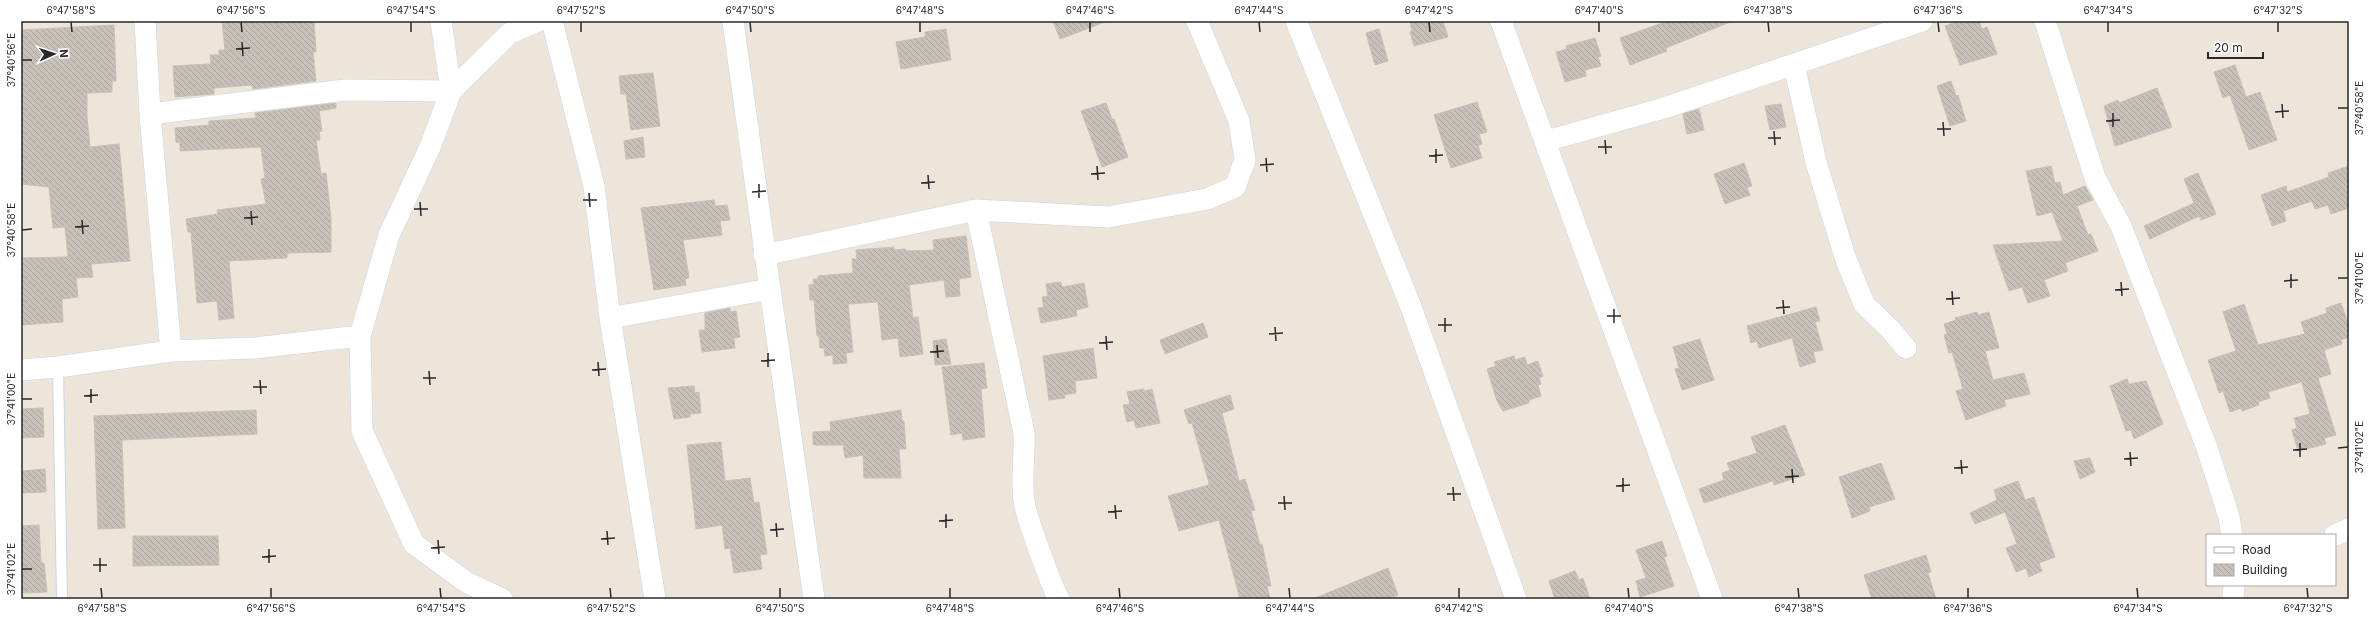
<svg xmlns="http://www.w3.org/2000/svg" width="2370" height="620" font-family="Inter,sans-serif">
<defs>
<pattern id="building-back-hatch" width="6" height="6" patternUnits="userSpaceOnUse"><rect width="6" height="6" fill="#c8c1ba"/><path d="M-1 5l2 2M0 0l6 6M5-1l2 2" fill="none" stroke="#aca6a0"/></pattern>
</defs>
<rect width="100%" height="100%" fill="#ede4da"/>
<path fill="url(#building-back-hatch)" stroke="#c8c0b4" d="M222 21H314L316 52H313L316 81 253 89 252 85 214 88V94L175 97 173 66 211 64 210 55H219V50H225Z
M1053 21H1104L1105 22 1060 39Z
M1410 21H1443L1448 37 1414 46 1410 32 1412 31Z
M1668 21H1730V22L1666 48 1667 51 1630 65 1620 38Z
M1959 21H1979L1982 29 1987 27 1997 54 1960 65 1945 26Z
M114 25 116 81H112V92L87 93V117L90 147 119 144 130 261 91 264 93 277 76 278 78 297 62 299 63 322 21 325V258L68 257 65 227 53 228 49 187 21 184V30Z
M946 29 951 60 901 69 896 42 925 37V32Z
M1379 29 1388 61 1375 65 1366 33Z
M1595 38 1601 56 1598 57 1601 66 1585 70 1586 76 1565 82 1556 52 1567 49 1566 46Z
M2235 65 2246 97 2260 92 2277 140 2249 150 2230 95 2223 98 2214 72Z
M653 73 660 126 631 130 626 94H621L619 76Z
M1951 81 1956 96 1958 95 1966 121 1950 126 1937 86Z
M2157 88 2172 127 2115 146 2104 106 2118 100 2119 103Z
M1477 102 1487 132 1479 134 1482 144 1478 145 1482 158 1451 168 1434 115Z
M336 103V108L319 111 322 131 319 132 320 140H316L321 174 326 173 331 219V252L287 253V258L229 261 234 318 219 320 217 301 197 303 191 232H188L186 219 218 214 217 210 266 204 261 179 265 178 261 147 180 151V142H176L175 128 209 125V121L256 118 255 113Z
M1106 103 1112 119H1114L1128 157 1102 167 1081 111Z
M1781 104 1786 127 1770 130 1765 106Z
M1699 109 1704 130 1687 134 1683 114Z
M643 137 645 157 626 159 624 141Z
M1744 163 1752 186 1747 187 1750 195 1725 204 1714 174Z
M2051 166 2055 183 2060 182 2063 195 2085 186 2093 200 2077 206 2088 235 2091 234 2098 251 2065 263 2068 271 2044 280 2050 296 2028 303 2022 287 2009 291 1993 245 2063 241 2052 212 2037 216 2026 171Z
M2349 166V208L2331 214 2328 205 2315 209 2312 201 2283 211 2286 221 2272 226 2261 195 2286 186 2287 192 2329 177 2328 173Z
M2198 173 2216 214 2201 220 2199 216 2150 239 2144 226 2194 203 2184 179Z
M714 200 715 206 727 205 730 220 720 221 722 235 683 240 689 278 685 279 686 285 654 290 641 208Z
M966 236 971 277 959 279 960 296 946 297 944 280 909 285 913 318 918 317 923 354 900 357 898 338 882 340 878 302 848 304 853 352 846 353 847 363 833 364V355L825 356 824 348H820L819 336H817L814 300H810L809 285 814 284 813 279H818V276L853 273 852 259H857L856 250 894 247V250L905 249 906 251 934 250 933 240Z
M1061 282 1062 287 1084 283 1088 307 1076 310 1077 316 1041 323 1038 308 1044 307 1042 297 1048 296 1046 284Z
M2341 303 2349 326V337L2341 340 2342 344 2324 350 2331 374 2318 378 2336 435 2324 438 2326 444 2298 451 2292 430 2297 428 2294 418 2310 414 2302 382 2268 392 2270 398 2258 402 2259 405 2242 411 2241 408 2230 412 2223 391 2219 393 2208 360 2236 351 2223 312 2244 304 2258 345 2305 334 2301 322 2327 313 2326 308Z
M1816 307 1820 321 1815 322 1823 350 1813 352 1816 362 1800 367 1792 338 1759 348 1757 341 1751 343 1747 326Z
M730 308V312L736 311 740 337 734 338 735 348 702 352 699 330H705V313Z
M1977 312 1978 315 1989 312 1999 348 1985 351 1993 380 2024 373 2030 394 2004 400 2006 406 1966 420 1956 391 1963 389 1952 352 1949 353 1944 335 1947 334 1944 324 1956 320 1955 318Z
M1203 323 1208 337 1165 354 1160 340Z
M946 339 951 364 935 365 933 341Z
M1700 339 1714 380 1682 390 1675 369 1679 368 1673 347Z
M1093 348 1097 378 1075 381 1076 393 1064 395 1065 398 1049 400 1043 356Z
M1514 356 1515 360 1525 357 1527 365 1538 361 1543 376 1539 378 1541 384 1538 385 1541 396 1529 400V403L1503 411 1497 401 1487 369 1496 366 1494 362Z
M984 363 987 388 981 389 985 437 963 440 962 433 951 435 942 367Z
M2127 379 2129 384 2146 381 2163 424 2134 439 2131 430 2126 431 2110 386Z
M694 386 695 393 699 392 701 413 690 414V417L674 419 668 388Z
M1144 389V391L1152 389 1160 423 1136 428 1134 420 1127 422 1123 405 1130 404 1127 392Z
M1230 395 1234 409 1222 413 1239 481 1245 479 1255 510 1251 511 1260 545 1262 544 1271 586H1267L1270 599H1240L1219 520 1179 531 1168 496 1209 485V483L1192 423 1189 424 1184 410Z
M43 408 44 437 21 438V409Z
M256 410 257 434 122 440 125 528 98 529 94 416Z
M901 410 902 421H904L906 449H899L901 478H864L863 455 845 458 843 445H813V432L831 431 830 422Z
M1785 425 1805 475 1774 485 1773 481 1704 503 1699 489 1724 480 1722 473 1730 470 1727 463 1757 453 1751 437Z
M721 442 725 481 750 478 754 503 759 502 767 554 760 555 762 569 734 573 730 548 725 549 722 525 696 529 687 445Z
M2090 458 2095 472 2080 479 2074 461Z
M1881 463 1895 499 1869 507 1870 511 1852 518 1839 477Z
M45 469 46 492 21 493V471Z
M2018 481 2025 500 2034 497 2055 557 2039 563 2042 571 2029 577 2026 568 2016 572 2006 548 2017 544 2005 512 1975 524 1970 513 1997 500 1994 490Z
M39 525 41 563H44L47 592 21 593V526Z
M133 536H218L219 565 133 566Z
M1662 541 1667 556 1664 557 1674 586 1640 597 1636 581 1646 578 1636 550Z
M1926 555 1931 572 1928 573 1936 599H1872L1864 575Z
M1388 568 1398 595 1387 599H1313Z
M1575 571 1579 580 1583 578 1590 599H1555L1549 581Z"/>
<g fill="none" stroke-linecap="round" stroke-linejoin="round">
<g stroke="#cfd4e3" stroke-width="12">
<path id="service" d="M58 367 62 599"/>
</g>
<g stroke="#cfd4e3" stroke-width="22">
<path id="minor" d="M552 21 594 186 610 318 655 599
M1296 21 1411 307 1516 599
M1501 21 1712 599
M2045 21 2095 178 2121 226 2207 448 2229 517 2232 535
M1794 65 1816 162 1845 257 1864 304 1890 329 1906 348
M150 114 345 90 451 91 441 21
M1546 141 1664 108 1922 21
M976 210 1024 433C1025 456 1021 478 1024 501 1025 513 1052 588 1059 599
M764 255 976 210 1108 217 1207 199 1235 187 1245 160 1239 121 1197 21
M770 289 814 599
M610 318 770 289 733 21
M171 351 254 348 360 336
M21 370 58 367 171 351 150 114 145 21
M2335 535 2349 529
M502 599 466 582 414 544 362 431 360 336 389 235 430 147 451 91 510 33 538 21
M2233 599 2234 585"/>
</g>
<use href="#service" stroke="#fff" stroke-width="10"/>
<use href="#minor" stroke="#fff" stroke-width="21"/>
</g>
<path fill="none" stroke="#292929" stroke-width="1.5" d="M71 22 72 32M241 22 242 32M411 22V32M581 22V32M750 22 751 32M920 22V32M1090 22V32M1259 22 1260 32M1429 22 1430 32M1599 22V32M1768 22 1769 32M1938 22 1939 32M2108 22V32M2278 22V32M242 42 243 56M236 49 250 48M22 60H32M2282 104 2283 118M2338 108H2348M2275 112 2289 111M2113 113V127M2106 121 2120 120M1943 122 1944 136M1937 129H1951M1774 131 1775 145M1768 138H1781M1605 140 1606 154M1598 147H1612M1436 149V163M1429 156 1443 155M1266 158 1267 172M1260 165 1274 164M1097 166 1098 180M1091 174 1105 173M928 175 929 189M921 183 935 182M759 184V198M752 192 766 191M589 193 590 207M583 200H597M420 202 421 216M414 209H428M251 211 252 225M244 218 258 217M82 220 83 234M75 227 89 226M22 230 32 229M2291 274V288M2338 278H2348M2284 281 2298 280M2121 282 2122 296M2115 290 2129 289M1952 291 1953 305M1946 299 1960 298M1783 300 1784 314M1776 308 1790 307M1614 309V323M1607 316H1621M1445 318V332M1438 325H1452M1275 327 1276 341M1269 334 1283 333M1106 336 1107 350M1099 343 1113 342M937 345 938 358M930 352 944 351M768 353V367M761 361 775 360M598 362 599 376M592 370 606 369M429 371 430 385M423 378H436M260 380 261 394M253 387H267M91 389V403M84 396 98 395M22 399H32M2300 443V457M2338 448 2348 447M2293 450 2307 449M2130 452 2131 466M2124 459 2138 458M1961 460 1962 474M1954 468 1968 467M1792 469 1793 483M1785 477 1799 476M1623 478V492M1616 486 1630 485M1453 487 1454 501M1447 494H1461M1284 496 1285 510M1278 503H1292M1115 505 1116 519M1108 512 1122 511M946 514V528M939 521 953 520M776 523 777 537M770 530 784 529M607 531 608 545M601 539 615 538M438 540 439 554M431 548 445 547M269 549V563M262 557 276 556M100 558V572M93 565H107M22 569H32M101 588 102 598M271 588V598M440 588 441 598M610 588 611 598M780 588V598M950 588V598M1119 588 1120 598M1289 588 1290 598M1459 588V598M1628 588 1629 598M1798 588 1799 598M1968 588V598M2137 588 2138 598M2307 588 2308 598"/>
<rect width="2370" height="620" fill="none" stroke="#ffffff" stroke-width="44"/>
<rect x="2206" y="534" width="130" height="52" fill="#ffffff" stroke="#a9a9a9"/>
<rect x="2214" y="547" width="20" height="6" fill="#ffffff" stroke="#a9a9a9"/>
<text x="2242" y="554" font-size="12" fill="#292929">Road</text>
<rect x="2214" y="564" width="20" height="12" fill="url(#building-back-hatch)" stroke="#a9a9a9"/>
<text x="2242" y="574" font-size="12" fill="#292929">Building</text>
<g transform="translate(54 54) rotate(87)" stroke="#ffffff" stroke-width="3" paint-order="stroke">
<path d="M0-3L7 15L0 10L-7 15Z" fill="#292929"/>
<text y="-6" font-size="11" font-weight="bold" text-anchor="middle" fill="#292929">N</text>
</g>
<path d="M2208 52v6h55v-6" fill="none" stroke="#292929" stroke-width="2"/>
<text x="2214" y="52" font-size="12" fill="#292929" stroke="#ffffff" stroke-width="3" paint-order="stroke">20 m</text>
<rect x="22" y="22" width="2326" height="576" fill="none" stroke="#292929" stroke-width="1.5"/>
<g font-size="10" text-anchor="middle" fill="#292929">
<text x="71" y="14">6°47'58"S</text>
<text x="241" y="14">6°47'56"S</text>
<text x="411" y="14">6°47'54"S</text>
<text x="581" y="14">6°47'52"S</text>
<text x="750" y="14">6°47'50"S</text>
<text x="920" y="14">6°47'48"S</text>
<text x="1090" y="14">6°47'46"S</text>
<text x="1259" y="14">6°47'44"S</text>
<text x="1429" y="14">6°47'42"S</text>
<text x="1599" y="14">6°47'40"S</text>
<text x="1768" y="14">6°47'38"S</text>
<text x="1938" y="14">6°47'36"S</text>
<text x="2108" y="14">6°47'34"S</text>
<text x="2278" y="14">6°47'32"S</text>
<text transform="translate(11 60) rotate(-90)" y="4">37°40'56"E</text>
<text transform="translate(2359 108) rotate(-90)" y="4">37°40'58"E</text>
<text transform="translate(11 230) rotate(-90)" y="4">37°40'58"E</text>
<text transform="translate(2359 278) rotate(-90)" y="4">37°41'00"E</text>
<text transform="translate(11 399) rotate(-90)" y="4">37°41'00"E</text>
<text transform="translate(2359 447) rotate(-90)" y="4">37°41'02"E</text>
<text transform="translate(11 569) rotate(-90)" y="4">37°41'02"E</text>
<text x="102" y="612">6°47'58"S</text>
<text x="271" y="612">6°47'56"S</text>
<text x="441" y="612">6°47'54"S</text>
<text x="611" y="612">6°47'52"S</text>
<text x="780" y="612">6°47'50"S</text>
<text x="950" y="612">6°47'48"S</text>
<text x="1120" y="612">6°47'46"S</text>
<text x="1290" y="612">6°47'44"S</text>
<text x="1459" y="612">6°47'42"S</text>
<text x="1629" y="612">6°47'40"S</text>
<text x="1799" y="612">6°47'38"S</text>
<text x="1968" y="612">6°47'36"S</text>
<text x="2138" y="612">6°47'34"S</text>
<text x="2308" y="612">6°47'32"S</text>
</g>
</svg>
